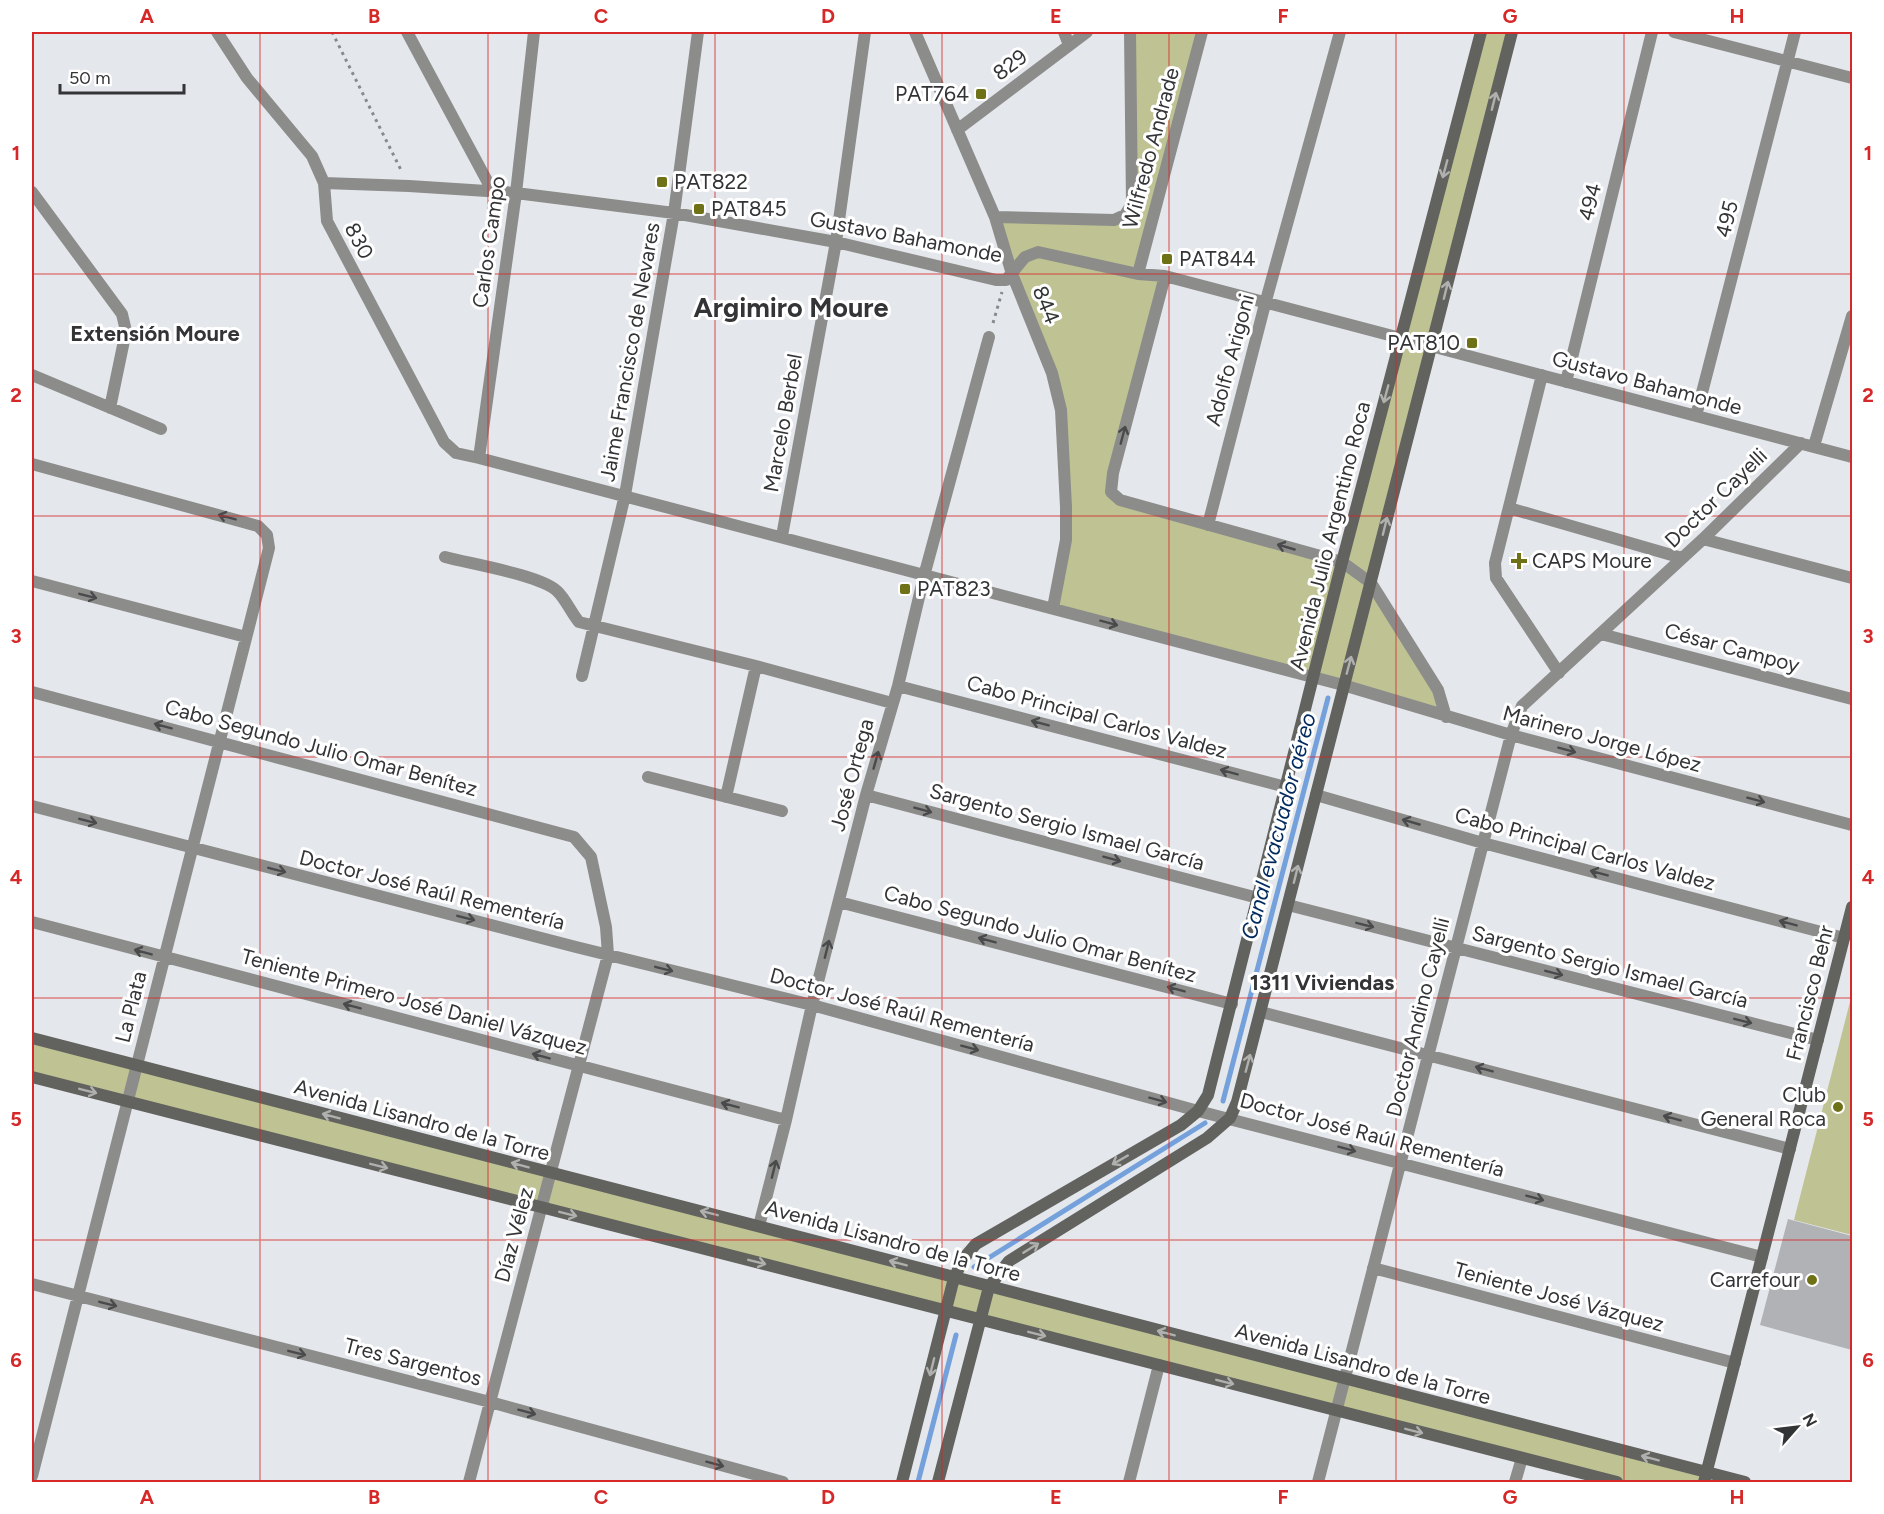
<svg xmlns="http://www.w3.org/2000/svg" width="1884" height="1514" font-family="Figtree,sans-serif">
<rect width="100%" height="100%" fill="#e4e7eb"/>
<path fill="#bfc292" d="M1130 32H1202L1138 274 1165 276 1111 492 1342 562 1481 32H1512L1371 583 1438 690 1446 717 1053 608 1066 540 1061 410 995 217 1114 220 1132 204Z
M1852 994V1235L1794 1220Z
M32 1038 1745 1482H1617L32 1077Z"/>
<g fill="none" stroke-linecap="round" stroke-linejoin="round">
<path stroke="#74a1dc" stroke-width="5" d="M1223 1101 1328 698
M974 1267 1205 1123
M918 1482 956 1335"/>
</g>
<path fill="#b0b2b6" d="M1788 1219 1852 1236V1350L1760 1325Z"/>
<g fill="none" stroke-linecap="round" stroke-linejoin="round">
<path stroke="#88898c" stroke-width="3" stroke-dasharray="3 4.5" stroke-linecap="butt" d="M332 32 402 172
M993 323 1002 292"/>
<path stroke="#8c8c8a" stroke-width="12" d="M217 32 247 78 312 156 324 183 327 221 444 442 456 453 479 458 1343 685 1511 735 1852 825
M407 32 493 192
M915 32 995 217 1012 274 1052 373 1061 410 1066 507V540L1053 608
M1064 32 1069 45
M1674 32 1852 78
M957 130 1087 32
M324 183 409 186 516 193 674 213 836 242 996 280H1006L1025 257 1038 252 1138 274 1165 276 1852 457
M32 192 122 314 126 331 110 408
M995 217 1114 220 1125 215 1132 204 1130 32
M1138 274 1202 32
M1165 276 1113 473 1111 492 1120 500 1342 562 1371 583 1438 690 1446 717
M32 375 161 429
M1542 375 1495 563 1496 578 1559 673
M1566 382 1652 32
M1696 416 1795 32
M1814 446 1852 316
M479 458 516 193 534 32
M32 464 258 526 267 535 269 548 32 1476
M1509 508 1682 558
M1208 525 1265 304 1340 32
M782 536 836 242 865 32
M1703 539 1852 578
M445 557C471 564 540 575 557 591 565 598 572 614 579 622L756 666 892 703
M32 581 246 637
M1601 634 1852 699
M582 676 625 495 674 213 698 32
M898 686 1286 787
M32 692 574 837 591 857 606 927 608 955 469 1482
M648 777 782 811
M866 795 1258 898
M1316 795 1483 843 1844 938
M726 797 756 666
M32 806 576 947 812 1005 1198 1111 1762 1257
M839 902 1232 1004
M1288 905 1818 1040
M32 922 786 1120
M1261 1012 1790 1149
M759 1226 786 1120 812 1005 866 795 898 686 924 576 989 337
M1373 1268 1735 1363
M32 1284 490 1402 783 1482
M1129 1482 1159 1365
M1318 1482 1511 735 1522 706 1703 539 1801 443
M1515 1482 1522 1458"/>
<path stroke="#62625f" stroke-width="12" d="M32 1038 1745 1482
M32 1077 1617 1482
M902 1482 954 1278 964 1258 976 1244 1181 1125 1198 1111 1208 1095 1342 562 1481 32
M938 1482 989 1287 1009 1261 1207 1138 1230 1118 1237 1102 1512 32
M1704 1482 1852 907"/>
</g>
<defs><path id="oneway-shaft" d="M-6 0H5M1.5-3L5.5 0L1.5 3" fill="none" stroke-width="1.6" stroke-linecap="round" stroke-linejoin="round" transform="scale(1.5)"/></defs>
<g stroke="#b0b0af">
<use href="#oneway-shaft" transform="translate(1494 101) rotate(-76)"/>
<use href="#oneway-shaft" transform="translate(1445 169) rotate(105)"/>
<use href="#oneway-shaft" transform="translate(1446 290) rotate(-76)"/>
<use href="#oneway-shaft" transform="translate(1386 394) rotate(105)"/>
<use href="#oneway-shaft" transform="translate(1385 526) rotate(-76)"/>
<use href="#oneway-shaft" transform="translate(1349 665) rotate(-75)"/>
<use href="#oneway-shaft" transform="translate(1296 874) rotate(-76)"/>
<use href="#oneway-shaft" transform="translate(1248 1063) rotate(-75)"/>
<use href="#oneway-shaft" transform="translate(88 1091) rotate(14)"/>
<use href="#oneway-shaft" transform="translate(331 1116) rotate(-165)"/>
<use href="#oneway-shaft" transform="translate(1120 1160) rotate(150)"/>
<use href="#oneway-shaft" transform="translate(520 1165) rotate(-165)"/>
<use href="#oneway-shaft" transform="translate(379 1166) rotate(14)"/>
<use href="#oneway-shaft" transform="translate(709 1213) rotate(-166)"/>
<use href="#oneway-shaft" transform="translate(568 1214) rotate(14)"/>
<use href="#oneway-shaft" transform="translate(1031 1248) rotate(-32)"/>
<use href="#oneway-shaft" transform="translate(757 1262) rotate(14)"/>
<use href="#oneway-shaft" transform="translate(898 1263) rotate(-165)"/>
<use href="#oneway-shaft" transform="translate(1166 1333) rotate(-165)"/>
<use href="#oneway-shaft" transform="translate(1037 1334) rotate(14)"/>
<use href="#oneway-shaft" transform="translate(932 1367) rotate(104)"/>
<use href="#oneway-shaft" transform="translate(1225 1382) rotate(14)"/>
<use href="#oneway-shaft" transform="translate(1414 1431) rotate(14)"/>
<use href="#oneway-shaft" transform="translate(1650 1458) rotate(-165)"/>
</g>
<g stroke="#494a4b">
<use href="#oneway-shaft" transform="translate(1123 435) rotate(-75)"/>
<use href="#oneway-shaft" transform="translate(227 517) rotate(-165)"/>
<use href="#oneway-shaft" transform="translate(1286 547) rotate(-164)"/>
<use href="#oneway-shaft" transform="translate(88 596) rotate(14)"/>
<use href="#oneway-shaft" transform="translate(1109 623) rotate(15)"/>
<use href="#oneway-shaft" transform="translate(1040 723) rotate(-165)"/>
<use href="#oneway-shaft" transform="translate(163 726) rotate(-165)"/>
<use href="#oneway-shaft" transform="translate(1567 750) rotate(15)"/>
<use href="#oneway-shaft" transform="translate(876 760) rotate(-74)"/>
<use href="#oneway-shaft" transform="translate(1229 772) rotate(-165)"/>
<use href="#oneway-shaft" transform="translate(1756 800) rotate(15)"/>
<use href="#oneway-shaft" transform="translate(923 810) rotate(15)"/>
<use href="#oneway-shaft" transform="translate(88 821) rotate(14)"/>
<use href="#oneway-shaft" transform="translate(1411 822) rotate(-164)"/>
<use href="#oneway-shaft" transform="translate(1112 859) rotate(15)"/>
<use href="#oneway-shaft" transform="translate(277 870) rotate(14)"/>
<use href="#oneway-shaft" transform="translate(1599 873) rotate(-165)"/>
<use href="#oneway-shaft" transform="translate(466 918) rotate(14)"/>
<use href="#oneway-shaft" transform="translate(1788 923) rotate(-165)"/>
<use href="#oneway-shaft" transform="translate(1365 925) rotate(14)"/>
<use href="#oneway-shaft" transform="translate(987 940) rotate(-165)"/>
<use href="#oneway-shaft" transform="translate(827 949) rotate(-76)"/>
<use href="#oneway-shaft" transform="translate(143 952) rotate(-165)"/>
<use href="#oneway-shaft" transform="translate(664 969) rotate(14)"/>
<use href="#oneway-shaft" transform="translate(1554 973) rotate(14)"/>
<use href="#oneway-shaft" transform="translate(1176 989) rotate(-165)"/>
<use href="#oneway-shaft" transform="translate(352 1006) rotate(-165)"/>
<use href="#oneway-shaft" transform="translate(1743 1021) rotate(14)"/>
<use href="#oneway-shaft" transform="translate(970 1048) rotate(15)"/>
<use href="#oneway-shaft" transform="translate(541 1056) rotate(-165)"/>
<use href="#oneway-shaft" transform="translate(1484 1069) rotate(-165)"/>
<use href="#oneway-shaft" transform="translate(1158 1100) rotate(15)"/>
<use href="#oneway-shaft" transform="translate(730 1105) rotate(-165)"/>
<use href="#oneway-shaft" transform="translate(1672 1118) rotate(-165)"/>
<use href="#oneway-shaft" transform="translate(1347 1149) rotate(15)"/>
<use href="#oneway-shaft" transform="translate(774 1169) rotate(-76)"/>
<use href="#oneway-shaft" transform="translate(1535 1198) rotate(15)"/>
<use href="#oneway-shaft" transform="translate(108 1304) rotate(14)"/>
<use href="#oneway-shaft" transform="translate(297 1353) rotate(14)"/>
<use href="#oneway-shaft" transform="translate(527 1412) rotate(15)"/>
<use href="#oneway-shaft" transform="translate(715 1464) rotate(15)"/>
</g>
<path fill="none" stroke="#d62828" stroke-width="1.5" stroke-opacity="0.55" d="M260 32V1482M488 32V1482M715 32V1482M942 32V1482M1169 32V1482M1396 32V1482M1624 32V1482M32 274H1852M32 516H1852M32 757H1852M32 998H1852M32 1240H1852"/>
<g fill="#6f7117" stroke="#fff" stroke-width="2">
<rect x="975" y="88" width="12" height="12" rx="3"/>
<rect x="656" y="176" width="12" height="12" rx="3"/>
<rect x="693" y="203" width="12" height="12" rx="3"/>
<rect x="1161" y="253" width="12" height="12" rx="3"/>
<rect x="1466" y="337" width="12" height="12" rx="3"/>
<path d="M1516 552h6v6h6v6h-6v6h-6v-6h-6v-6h6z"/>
<rect x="899" y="583" width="12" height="12" rx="3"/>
<circle cx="1838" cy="1107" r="6"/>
<circle cx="1812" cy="1280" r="6"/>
</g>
<g text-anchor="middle" stroke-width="6" stroke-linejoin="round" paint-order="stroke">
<g font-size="21" fill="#333436" stroke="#fff">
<text transform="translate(1010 65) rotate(-37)" y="7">829</text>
<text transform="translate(1151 148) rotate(-75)" y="7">Wilfredo Andrade</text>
<text transform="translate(1590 202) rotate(-76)" y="7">494</text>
<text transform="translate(1727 219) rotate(-76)" y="7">495</text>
<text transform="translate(906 237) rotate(11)" y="7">Gustavo Bahamonde</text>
<text transform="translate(359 241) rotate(62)" y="7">830</text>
<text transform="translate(489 242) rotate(-82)" y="7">Carlos Campo</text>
<text transform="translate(1046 305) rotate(68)" y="7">844</text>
<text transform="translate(630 352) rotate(-80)" y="7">Jaime Francisco de Nevares</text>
<text transform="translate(1230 360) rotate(-75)" y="7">Adolfo Arigoni</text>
<text transform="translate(1647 383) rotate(15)" y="7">Gustavo Bahamonde</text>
<text transform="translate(783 423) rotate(-80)" y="7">Marcelo Berbel</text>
<text transform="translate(1716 498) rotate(-44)" y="7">Doctor Cayelli</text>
<text transform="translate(1330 536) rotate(-76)" y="7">Avenida Julio Argentino Roca</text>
<text transform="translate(1732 648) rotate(15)" y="7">César Campoy</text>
<text transform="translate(1097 717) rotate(15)" y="7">Cabo Principal Carlos Valdez</text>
<text transform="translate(1602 739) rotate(15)" y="7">Marinero Jorge López</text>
<text transform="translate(321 748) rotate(15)" y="7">Cabo Segundo Julio Omar Benítez</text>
<text transform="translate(852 775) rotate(-75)" y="7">José Ortega</text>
<text transform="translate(1067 827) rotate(15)" y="7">Sargento Sergio Ismael García</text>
<text transform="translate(1585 849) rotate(15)" y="7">Cabo Principal Carlos Valdez</text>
<text transform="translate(432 890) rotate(14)" y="7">Doctor José Raúl Rementería</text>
<text transform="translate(1040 934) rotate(15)" y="7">Cabo Segundo Julio Omar Benítez</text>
<text transform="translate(1610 967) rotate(14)" y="7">Sargento Sergio Ismael García</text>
<text transform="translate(1810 993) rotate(-76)" y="7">Francisco Behr</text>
<text transform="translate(414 1002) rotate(15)" y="7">Teniente Primero José Daniel Vázquez</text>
<text transform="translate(131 1007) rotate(-76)" y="7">La Plata</text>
<text transform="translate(902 1010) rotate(15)" y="7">Doctor José Raúl Rementería</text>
<text transform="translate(1418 1017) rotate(-76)" y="7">Doctor Andino Cayelli</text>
<text transform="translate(422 1120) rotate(15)" y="7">Avenida Lisandro de la Torre</text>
<text transform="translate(1372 1135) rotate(15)" y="7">Doctor José Raúl Rementería</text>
<text transform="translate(514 1235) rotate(-75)" y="7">Díaz Vélez</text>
<text transform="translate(893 1241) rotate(15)" y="7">Avenida Lisandro de la Torre</text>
<text transform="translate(1559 1297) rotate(15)" y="7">Teniente José Vázquez</text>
<text transform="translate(413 1362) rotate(14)" y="7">Tres Sargentos</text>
<text transform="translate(1363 1364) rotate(15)" y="7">Avenida Lisandro de la Torre</text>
</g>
<g font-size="21" fill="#333436" stroke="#fff" text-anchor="start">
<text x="969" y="101" text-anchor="end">PAT764</text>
<text x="674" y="189">PAT822</text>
<text x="711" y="216">PAT845</text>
<text x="1179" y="266">PAT844</text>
<text x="1460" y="350" text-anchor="end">PAT810</text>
<text x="1532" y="568">CAPS Moure</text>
<text x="917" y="596">PAT823</text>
<text x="1826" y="1102" text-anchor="end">Club<tspan x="1826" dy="24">General Roca</tspan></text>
<text x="1800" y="1287" text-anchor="end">Carrefour</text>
</g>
<g font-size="22" font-weight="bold" fill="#333436" stroke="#fff">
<text x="155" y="341">Extensión Moure</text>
<text x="1322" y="990">1311 Viviendas</text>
</g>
<g font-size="22" font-style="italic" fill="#002a5e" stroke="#fff">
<text transform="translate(1278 826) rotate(-75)" y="8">Canal evacuador aéreo</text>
</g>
<g font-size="27" font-weight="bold" fill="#333436" stroke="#fff">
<text x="791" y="317">Argimiro Moure</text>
</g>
</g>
<rect width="1884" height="1514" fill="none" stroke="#ffffff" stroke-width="66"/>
<g transform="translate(1797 1427) rotate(62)" stroke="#ffffff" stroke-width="4.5" paint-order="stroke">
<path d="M0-4.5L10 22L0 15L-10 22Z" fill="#333436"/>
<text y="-9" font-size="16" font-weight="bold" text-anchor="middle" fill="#333436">N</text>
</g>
<path d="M60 84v9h124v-9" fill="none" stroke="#333436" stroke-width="3"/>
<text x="69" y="84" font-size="18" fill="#333436" stroke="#ffffff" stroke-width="4.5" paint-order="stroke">50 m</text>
<rect x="33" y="33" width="1818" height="1448" fill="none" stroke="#d62828" stroke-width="2"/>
<g font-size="20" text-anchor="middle" font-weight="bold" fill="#d62828">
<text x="147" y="23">A</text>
<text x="374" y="23">B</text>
<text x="601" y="23">C</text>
<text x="828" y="23">D</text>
<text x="1056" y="23">E</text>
<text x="1283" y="23">F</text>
<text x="1510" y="23">G</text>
<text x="1737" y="23">H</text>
<text x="16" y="160">1</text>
<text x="1868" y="160">1</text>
<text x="16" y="402">2</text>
<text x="1868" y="402">2</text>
<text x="16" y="643">3</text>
<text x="1868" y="643">3</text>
<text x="16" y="884">4</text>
<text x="1868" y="884">4</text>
<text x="16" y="1126">5</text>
<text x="1868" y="1126">5</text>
<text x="16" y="1367">6</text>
<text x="1868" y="1367">6</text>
<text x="147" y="1504">A</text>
<text x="374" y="1504">B</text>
<text x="601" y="1504">C</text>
<text x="828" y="1504">D</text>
<text x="1056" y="1504">E</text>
<text x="1283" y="1504">F</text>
<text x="1510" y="1504">G</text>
<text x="1737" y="1504">H</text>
</g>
</svg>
